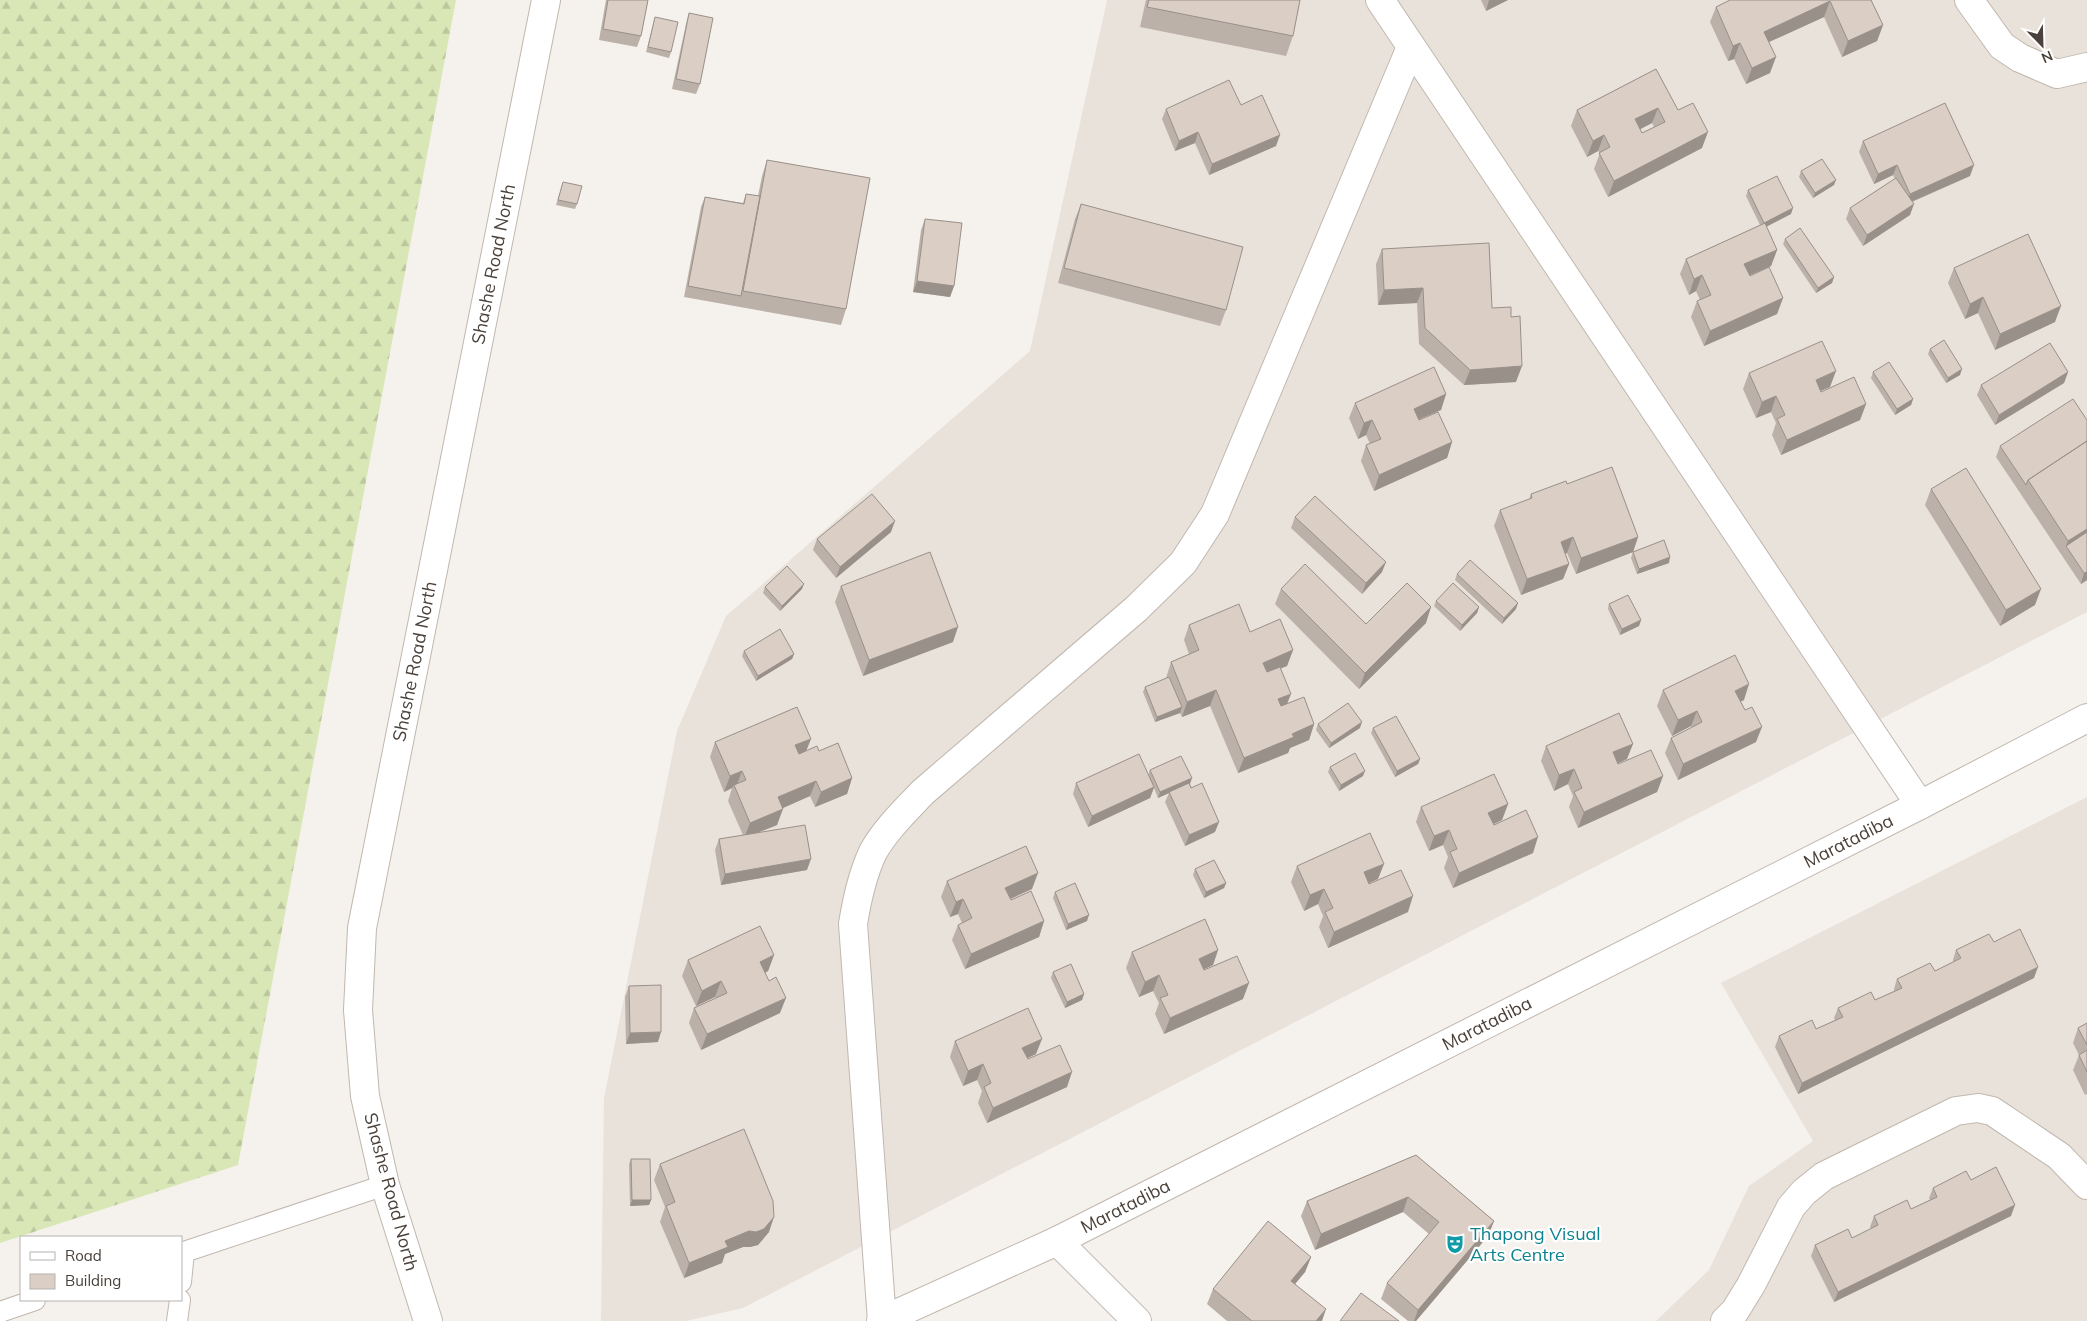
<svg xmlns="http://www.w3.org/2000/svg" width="2087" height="1321" font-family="Mulish,sans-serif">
<defs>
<pattern id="forest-firs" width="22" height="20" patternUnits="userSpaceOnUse" patternTransform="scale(1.25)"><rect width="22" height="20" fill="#d9e7b7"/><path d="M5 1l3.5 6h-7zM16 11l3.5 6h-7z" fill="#bcc79e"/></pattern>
</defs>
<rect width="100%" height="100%" fill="#f5f1ec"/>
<path fill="#e9e2da" d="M1107 0H2087V612L743 1308 686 1321H601L604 1098 677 731 726 616 1030 351Z
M2087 797V1321H1656L1709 1270 1749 1186 1813 1141 1721 983Z"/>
<path fill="url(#forest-firs)" d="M0 0H456L238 1165 0 1243Z"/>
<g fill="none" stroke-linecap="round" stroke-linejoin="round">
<g stroke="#c1b7af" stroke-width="22">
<path id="service" d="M181 1253 385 1185
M181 1282 184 1252
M0 1312 35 1300
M177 1321 180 1300"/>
</g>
<g stroke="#c1b7af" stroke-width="30">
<g id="minor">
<path d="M1380 0 1920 805"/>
<path d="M1969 0 2002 46 2020 58 2057 74 2087 67"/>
<path d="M1057 1241 1137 1321"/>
<path id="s1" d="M428 1321 385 1185 365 1096 358 1010 362 928 546 0"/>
<path d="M882 1321 853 924C857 899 862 875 873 852 885 830 906 810 923 792L1136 609 1183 563 1215 514 1411 47"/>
<path d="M1725 1321 1735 1311 1751 1285 1791 1207 1804 1192 1824 1176 1956 1111 1978 1108 1992 1111 2059 1156 2087 1185"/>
</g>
</g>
<g stroke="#c1b7af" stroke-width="30">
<g id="tertiary">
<path id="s2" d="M881 1321 1057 1241 1920 805 2087 718"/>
</g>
</g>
<use href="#service" stroke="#fff" stroke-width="20"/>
<use href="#minor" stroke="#fff" stroke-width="28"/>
<use href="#tertiary" stroke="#fff" stroke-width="28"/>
</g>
<path fill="#bbb1a9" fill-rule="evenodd" d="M606 0H648L641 36 637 47 599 40Z
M1146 0H1300L1293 36 1286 56 1140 27Z
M1481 0H1508L1486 11Z
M1730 0H1871L1883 25 1877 41 1842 57 1824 17 1769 42 1770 73 1746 84 1734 59 1728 61 1710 22 1716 7Z
M689 13 700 84 696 94 672 89 686 24Z
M655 17 671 52 669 58 646 52Z
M1656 69 1678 110 1702 148 1608 197 1594 169 1600 153 1598 151 1587 157 1571 126 1577 110ZM1652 123 1654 127 1642 133 1640 129Z
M1241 105 1276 146 1209 175 1195 143 1175 151 1162 119 1166 109Z
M1863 141 1970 176 1912 202 1910 215 1863 246 1846 219 1850 208 1895 179 1893 175 1874 184 1859 152Z
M767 160 846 309 841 325 684 297 701 207 705 197 743 203 746 194 758 196 762 176Z
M1801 171 1834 185 1813 198 1799 177Z
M563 182 577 204 575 209 556 205Z
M1748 190 1791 214 1766 226 1777 250 1771 266 1749 275 1783 298 1777 314 1704 346 1691 317 1697 301 1700 300 1696 291 1689 295 1680 274 1686 259 1760 225 1746 196Z
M1081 204 1226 310 1220 326 1058 283 1075 219Z
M925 219 954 286 950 297 913 292 921 230Z
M1785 239 1834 277 1832 283 1816 293 1783 244Z
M1382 249 1492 308 1511 317 1516 382 1464 385 1419 344 1417 303 1378 305 1376 264Z
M1954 268 2055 322 1995 350 1978 313 1965 319 1948 283Z
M1930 349 1960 375 1946 383 1928 354Z
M1873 372 1913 399 1911 405 1895 415 1871 378Z
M2068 372 2064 383 1995 425 1977 395 1981 385Z
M1749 373 1830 387 1821 391V392L1866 404 1860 420 1781 455 1772 435 1776 423 1771 412 1756 418 1743 389Z
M1446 394 1441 410 1419 419 1452 442 1447 458 1374 491 1361 461 1366 445 1370 444 1366 435 1358 439 1349 418 1355 403Z
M2087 420V580L2081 584 1996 457 2000 446Z
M1567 484 1638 537 1633 552 1576 574 1567 553 1565 554 1569 564 1563 579 1521 595 1494 526 1500 510 1529 499 1531 494Z
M1931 489 2035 605 2000 626 1925 505Z
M1295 517 1382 572 1362 594 1291 528Z
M891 532 836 578 813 550 817 539Z
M1633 552 1669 563 1637 574 1631 558Z
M1457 574 1516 609 1502 624 1455 580Z
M841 586 953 642 863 676 835 602Z
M765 587 802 589 780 611 763 593Z
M1281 589 1366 624 1426 623 1359 689 1275 604Z
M1436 601 1479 607 1477 613 1460 631 1434 606Z
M1609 604 1641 620 1639 626 1620 635 1608 609Z
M1189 625 1250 632 1293 650 1287 666 1281 668 1287 704 1314 724 1309 740 1290 748 1288 753 1238 773 1210 706 1182 717 1180 713 1155 722 1143 692 1145 687 1166 678 1171 662 1189 654 1184 640Z
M744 651 794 654 792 659 756 681 742 656Z
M1663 690 1744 700 1740 701 1756 742 1678 780 1665 753 1671 738 1692 728 1691 726 1672 736 1657 706Z
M1318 724 1360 728 1329 748 1316 730Z
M1373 728 1420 759 1418 764 1395 777 1371 733Z
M715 742 806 751H819L852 778 847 794 815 807 810 796 782 808 777 825 757 833 807 870 721 885 715 850 719 839 743 835 728 801 732 788 724 792 710 757Z
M1546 746 1627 759 1618 763V764L1663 776 1657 792 1578 828 1569 807 1573 796 1568 784 1554 791 1541 761Z
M1330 767 1363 776 1339 791 1328 772Z
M1150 770 1190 784 1215 832 1185 846 1165 802 1169 793 1158 798 1154 788 1150 798 1088 827 1073 794 1076 783 1148 775Z
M1508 804 1502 820 1494 824 1533 853 1453 888 1444 868 1448 857 1443 845 1429 851 1416 822 1421 807Z
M1297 866 1378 879 1369 883 1408 912 1328 948 1319 927 1323 916 1318 904 1304 911 1291 882Z
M1195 869 1226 883 1224 888 1204 898 1193 875Z
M947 881 1032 889 1011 899 1044 921 1039 937 965 969 952 940 958 925 962 923 958 914 950 917 941 897Z
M1055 892 1087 921 1066 930 1053 898Z
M1994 942 2034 978 1798 1094 1775 1047 1779 1036 1816 1029 1835 1020 1834 1018 1838 1008 1875 1000 1894 991V989L1897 979 1935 971 1953 962V960L1956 950Z
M1218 950 1213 965 1204 969V970L1243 999 1164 1034 1155 1014 1159 1003 1153 991 1139 997 1126 968 1132 952Z
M774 955 768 971 765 973 780 1013 701 1050 689 1023 694 1008 716 998 715 997 696 1006 682 976 688 960Z
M1053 972 1084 994 1082 1000 1065 1008 1051 978Z
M629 986 658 1042 626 1044 625 997Z
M2087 1023V1094L2085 1095 2073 1070 2079 1055 2073 1043 2078 1028Z
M955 1041 1036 1054 1028 1058V1059L1067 1087 987 1123 978 1103 982 1091 977 1080 963 1086 950 1057Z
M1416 1155 1494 1221 1488 1236 1416 1321H1408L1381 1299 1387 1283 1429 1234 1403 1212 1315 1250 1301 1216 1307 1201Z
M631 1159 651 1200 649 1205 630 1206 629 1164Z
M660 1164 769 1232 758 1245 750 1247H743L725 1254 722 1263 684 1278 660 1222 665 1207 654 1180Z
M1971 1180 2011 1216 1834 1302 1811 1256 1815 1245 1852 1238 1871 1229 1870 1227 1874 1216 1911 1209 1930 1200 1929 1198 1933 1188Z
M1311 1257 1305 1272 1295 1284 1322 1321H1227L1207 1304 1213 1289Z"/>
<path fill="#99908a" d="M1489 0H1508L1486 11Z
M1830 1 1824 17 1758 47 1764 32Z
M1883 25 1877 41 1842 57 1848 41Z
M1740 43 1734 59 1728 61 1733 46Z
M1776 57 1770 73 1746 84 1752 68Z
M1658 108 1652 123 1629 135 1635 119Z
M1198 132 1195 143 1175 151 1179 141Z
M1708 132 1702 148 1608 197 1614 181Z
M1280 135 1276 146 1209 175 1212 164Z
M1604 135 1598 151 1587 157 1593 141Z
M1897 165 1893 175 1874 184 1878 174Z
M1974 165 1970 176 1906 204 1910 194Z
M1836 180 1834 185 1813 198 1815 193Z
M1914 204 1910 215 1863 246 1867 235Z
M1793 208 1791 214 1762 229 1764 223Z
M1777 250 1771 266 1739 280 1744 264Z
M1702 275 1696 291 1689 295 1694 279Z
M1834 277 1832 283 1816 293 1818 288Z
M917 281 954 286 950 297 913 292Z
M1423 288 1417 303 1378 305 1384 290Z
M1983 297 1978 313 1965 319 1970 304Z
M1783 298 1777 314 1704 346 1710 331Z
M2061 306 2055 322 1995 350 2000 334Z
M1522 366 1516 382 1464 385 1470 370Z
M1962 369 1960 375 1946 383 1948 378Z
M1836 371 1830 387 1810 395 1816 380Z
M2068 372 2064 383 1995 425 1999 415Z
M1446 394 1441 410 1408 424 1414 409Z
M1776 396 1771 412 1756 418 1762 402Z
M1913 399 1911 405 1895 415 1897 409Z
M1866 404 1860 420 1781 455 1787 440Z
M1372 420 1366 435 1358 439 1364 423Z
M1452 442 1447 458 1374 491 1379 475Z
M895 521 891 532 836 578 840 567Z
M2087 529V541L2066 546 2068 541Z
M1573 537 1567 553 1555 558 1561 542Z
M1638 537 1633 552 1576 574 1581 558Z
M1670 557 1669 563 1637 574 1639 569Z
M1386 562 1382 572 1362 594 1366 583Z
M1569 564 1563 579 1521 595 1527 579Z
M2087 572V580L2081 584 2084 573Z
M804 584 802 589 780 611 782 606Z
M2041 589 2035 605 2000 626 2006 610Z
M1518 603 1516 609 1502 624 1504 618Z
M1431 607 1426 623 1359 689 1365 673Z
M1479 607 1477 613 1460 631 1462 625Z
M1641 620 1639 626 1620 635 1622 629Z
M958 627 953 642 863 676 869 660Z
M1293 650 1287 666 1257 678 1263 663Z
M794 654 792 659 756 681 758 676Z
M1749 684 1744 700 1730 707 1735 691Z
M1216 690 1210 706 1182 717 1187 702Z
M1291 694 1285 709 1272 715 1278 699Z
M1182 707 1180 713 1155 722 1157 717Z
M1697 711 1691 726 1672 736 1678 720Z
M1362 722 1360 728 1329 748 1331 743Z
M1314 724 1309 740 1290 748 1288 753 1238 773 1244 758 1292 734Z
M1762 727 1756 742 1678 780 1683 764Z
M811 739 805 754 790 761 795 745Z
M1633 744 1627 759 1608 768 1613 752Z
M1420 759 1418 764 1395 777 1397 771Z
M1574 769 1568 784 1554 791 1559 775Z
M742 771 736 787 734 785 732 788 724 792 730 776Z
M1365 771 1363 776 1339 791 1341 785Z
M1663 776 1657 792 1578 828 1584 812Z
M852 778 847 794 815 807 821 792Z
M1192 778 1190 784 1169 792V793L1158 798 1160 792Z
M816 781 810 796 772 813 778 797Z
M1154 787 1150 798 1088 827 1092 816Z
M1508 804 1502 820 1483 829 1488 813Z
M783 809 777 825 744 838 750 823Z
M1219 822 1215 832 1185 846 1189 835Z
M1449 830 1443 845 1429 851 1434 836Z
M1538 837 1533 853 1453 888 1459 873Z
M811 859 807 870 721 885 725 874Z
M1384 864 1378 879 1358 888 1364 872Z
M1038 873 1032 889 1000 903 1005 888Z
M1226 883 1224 888 1204 898 1206 892Z
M1324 889 1318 904 1304 911 1310 895Z
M1413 896 1408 912 1328 948 1334 932Z
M963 899 958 914 950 917 956 902Z
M1089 915 1087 921 1066 930 1068 924Z
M1044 921 1039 937 965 969 971 954Z
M1218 950 1213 965 1194 974 1199 959Z
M774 955 768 971 754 978 760 962Z
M2038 967 2034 978 1798 1094 1802 1083Z
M1159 975 1153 991 1139 997 1145 982Z
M721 981 715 997 696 1006 702 991Z
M1249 983 1243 999 1164 1034 1170 1018Z
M1084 994 1082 1000 1065 1008 1067 1002Z
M786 998 780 1013 701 1050 707 1034Z
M661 1032 658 1042 626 1044 630 1033Z
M1042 1039 1036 1054 1017 1063 1022 1048Z
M983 1064 977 1080 963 1086 968 1071Z
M1072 1072 1067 1087 987 1123 993 1108Z
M1408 1197 1403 1212 1315 1250 1321 1234Z
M632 1200H651L649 1205 630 1206Z
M2015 1205 2011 1216 1834 1302 1838 1292Z
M774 1217 769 1232 758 1245 750 1247H743L725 1254 722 1263 684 1278 689 1263 725 1241Z
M1494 1221 1488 1236 1416 1321H1414L1418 1310Z
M1311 1257 1305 1272 1285 1296 1291 1281Z
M1326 1309 1322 1321H1316Z"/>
<path fill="#dacec5" stroke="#99908a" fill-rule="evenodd" d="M608 0H648L641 36 603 29Z
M1149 0H1300L1293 36 1147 7Z
M1730 0H1871L1883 25 1848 41 1830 1 1764 32 1776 57 1752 68 1740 43 1733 46 1716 7Z
M689 13 713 18 700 84 676 79Z
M655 17 678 22 671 52 648 47Z
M1656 69 1678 110 1693 103 1708 132 1614 181 1599 153 1610 147 1604 135 1593 141 1577 110ZM1658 108 1665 122 1642 133 1635 119Z
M1229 80 1241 105 1262 95 1280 135 1212 164 1198 132 1179 141 1166 109Z
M1945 103 1974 165 1910 194 1897 165 1878 174 1863 141Z
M1822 159 1836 180 1815 193 1801 171Z
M767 160 870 178 846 309 743 291Z
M1777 176 1793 208 1764 223 1748 190Z
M1896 178 1914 204 1867 235 1850 208Z
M563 182 582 186 577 204 558 200Z
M746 194 760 196 741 296 688 286 705 197 744 204Z
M1081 204 1243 247 1226 310 1064 268Z
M925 219 962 223 954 286 917 281Z
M1765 223 1777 250 1744 264 1750 276 1769 267 1783 298 1710 331 1697 301 1711 295 1702 275 1694 279 1686 259Z
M1800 228 1834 277 1818 288 1785 239Z
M2028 234 2061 306 2000 334 1983 297 1970 304 1954 268Z
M1489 243 1492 308 1511 307V317L1520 316 1522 366 1470 370 1425 328 1423 288 1384 290 1382 249Z
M1944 340 1962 369 1948 378 1930 349Z
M1822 341 1836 371 1816 380 1821 392 1854 377 1866 404 1787 440 1777 419 1785 415 1776 396 1762 402 1749 373Z
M2050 343 2068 372 1999 415 1981 385Z
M1889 362 1913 399 1897 409 1873 372Z
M1434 367 1446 394 1414 409 1419 420 1438 412 1452 442 1379 475 1366 445 1381 439 1372 420 1364 423 1355 403Z
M2073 399 2087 420V441L2028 480 2026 485 2000 446Z
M2087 441V529L2068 541 2028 480Z
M1612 467 1638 537 1581 558 1573 537 1561 542 1569 564 1527 579 1500 510 1532 498 1531 494 1566 481 1567 484Z
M1966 468 2041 589 2006 610 1931 489Z
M872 494 895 521 840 567 817 539Z
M1315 496 1386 562 1366 583 1295 517Z
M2087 532V572L2084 573 2066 546Z
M1664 540 1670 557 1639 569 1633 552Z
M930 552 958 627 869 660 841 586Z
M1470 560 1518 603 1504 618 1457 574Z
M1305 564 1366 624 1407 583 1431 607 1365 673 1281 589Z
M787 566 804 584 782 606 765 587Z
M1453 583 1479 607 1462 625 1436 601Z
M1628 595 1641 620 1622 629 1609 604Z
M1239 604 1250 632 1280 619 1293 650 1263 663 1267 672 1280 667 1291 694 1278 699 1281 706 1304 697 1314 724 1292 734 1294 737 1244 758 1216 690 1187 702 1171 662 1199 650 1189 625Z
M780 629 794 654 758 676 744 651Z
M1735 655 1749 684 1735 691 1745 710 1752 707 1762 727 1683 764 1671 738 1702 722 1697 711 1678 720 1663 690Z
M1169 677 1182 707 1157 717 1145 687Z
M1348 703 1362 722 1331 743 1318 724Z
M797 707 811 739 795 745 799 754 817 746 819 751 838 743 852 778 821 792 816 781 778 797 783 809 750 823 734 785 746 780 742 771 730 776 715 742Z
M1619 713 1633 744 1613 752 1618 764 1651 750 1663 776 1584 812 1574 792 1582 788 1574 769 1559 775 1546 746Z
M1396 716 1420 759 1397 771 1373 728Z
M1355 753 1365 771 1341 785 1330 767Z
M1139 754 1154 787 1092 816 1076 783Z
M1181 756 1192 778 1160 792 1150 770Z
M1494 774 1508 804 1488 813 1494 825 1526 810 1538 837 1459 873 1450 852 1457 849 1449 830 1434 836 1421 807Z
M1189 783 1191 788 1202 783 1219 822 1189 835 1169 792Z
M805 825 811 859 725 874 719 839Z
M1370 833 1384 864 1364 872 1369 884 1401 870 1413 896 1334 932 1325 912 1333 908 1324 889 1310 895 1297 866Z
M1026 846 1038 873 1005 888 1011 900 1031 891 1044 921 971 954 958 925 972 918 963 899 956 902 947 881Z
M1214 860 1226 883 1206 892 1195 869Z
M1075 883 1089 915 1068 924 1055 892Z
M1205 919 1218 950 1199 959 1204 970 1237 956 1249 983 1170 1018 1160 998 1168 995 1159 975 1145 982 1132 952Z
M760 926 774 955 760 962 769 981 776 977 786 998 707 1034 694 1008 727 993 721 981 702 991 688 960Z
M2020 929 2038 967 1802 1083 1779 1036 1812 1020 1816 1029 1843 1017 1838 1008 1871 992 1875 1000 1902 988 1897 979 1930 963 1935 971 1961 958 1956 950 1989 934 1994 942Z
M1071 964 1084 994 1067 1002 1053 972Z
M661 985V1032L630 1033 629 986Z
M1028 1008 1042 1039 1022 1048 1028 1059 1060 1045 1072 1072 993 1108 984 1087 991 1083 983 1064 968 1071 955 1041Z
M2087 1023V1045L2078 1028Z
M2087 1050V1072L2079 1055Z
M744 1129 773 1201 774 1217 764 1229 756 1232 749 1231 725 1241 728 1247 689 1263 666 1206 675 1202 660 1164Z
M1416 1155 1494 1221 1418 1310 1387 1283 1439 1222 1408 1197 1321 1234 1307 1201Z
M631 1159H650L651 1200H632Z
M1996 1167 2015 1205 1838 1292 1815 1245 1848 1229 1852 1238 1878 1225 1874 1216 1907 1200 1911 1209 1937 1197 1933 1188 1966 1171 1971 1180Z
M1268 1221 1311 1257 1291 1281 1326 1309 1316 1321H1252L1213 1289Z
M1361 1293 1399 1321H1340Z"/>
<defs>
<g id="theatre-bare" transform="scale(1.5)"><path d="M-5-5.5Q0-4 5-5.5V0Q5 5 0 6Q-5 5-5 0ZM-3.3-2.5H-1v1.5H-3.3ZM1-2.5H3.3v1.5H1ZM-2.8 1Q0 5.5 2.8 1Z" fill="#0f9aa8" stroke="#fff" stroke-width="2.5" paint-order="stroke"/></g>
</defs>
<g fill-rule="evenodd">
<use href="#theatre-bare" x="1455" y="1244"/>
</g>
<g text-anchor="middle" stroke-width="4.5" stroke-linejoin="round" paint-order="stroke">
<g font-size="18" fill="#4a413a" stroke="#fff">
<text dy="6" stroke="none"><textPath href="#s1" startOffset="1079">Shashe Road North</textPath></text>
<text dy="6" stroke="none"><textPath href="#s1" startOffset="674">Shashe Road North</textPath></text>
<text dy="6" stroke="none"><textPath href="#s2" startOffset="1080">Maratadiba</textPath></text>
<text dy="6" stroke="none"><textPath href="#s2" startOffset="675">Maratadiba</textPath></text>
<text transform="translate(391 1192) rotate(75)" y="6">Shashe Road North</text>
<text dy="6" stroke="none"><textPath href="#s2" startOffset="270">Maratadiba</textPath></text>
</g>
<g font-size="18" fill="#0d838f" stroke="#fff" text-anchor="start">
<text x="1470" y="1240">Thapong Visual<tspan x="1470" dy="21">Arts Centre</tspan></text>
</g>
</g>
<rect x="20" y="1236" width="162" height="65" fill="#ffffff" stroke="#b7b3b0"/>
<rect x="30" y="1252" width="25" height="8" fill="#ffffff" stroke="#b7b3b0"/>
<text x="65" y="1261" font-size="15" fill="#4a413a">Road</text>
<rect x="30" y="1274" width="25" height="15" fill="#dacec5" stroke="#b7b3b0"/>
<text x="65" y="1286" font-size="15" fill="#4a413a">Building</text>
<g transform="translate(2042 45) rotate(157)" stroke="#ffffff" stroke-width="4" paint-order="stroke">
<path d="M0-4L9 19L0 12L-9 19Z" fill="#4a413a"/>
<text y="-8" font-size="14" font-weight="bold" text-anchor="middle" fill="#4a413a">N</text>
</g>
</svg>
